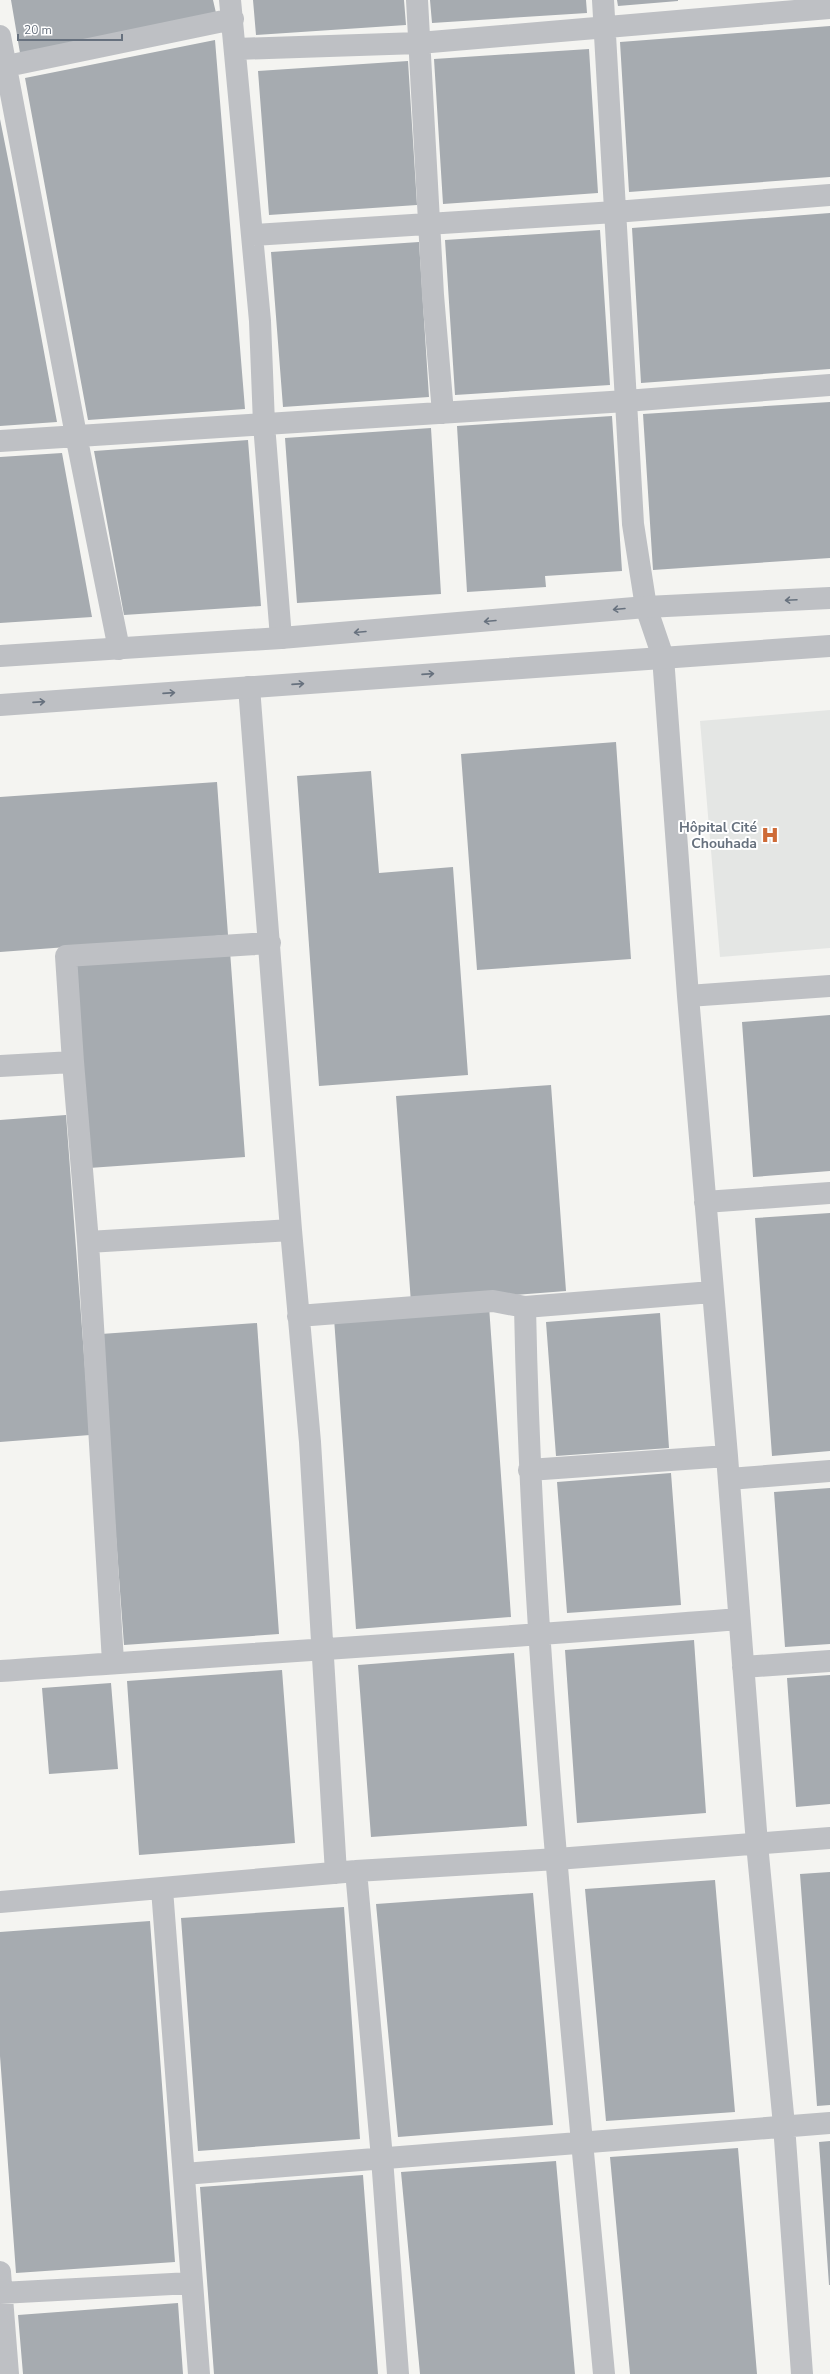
<svg xmlns="http://www.w3.org/2000/svg" width="830" height="2374" font-family="'Nunito Sans',sans-serif">
<rect width="100%" height="100%" fill="#f4f4f1"/>
<path fill="#e4e6e4" d="M830 710V948L720 957 700 721Z"/>
<path fill="#a6abb0" d="M11 0H213L216 13 20 53Z
M253 0H404L406 25 256 35Z
M430 0H586L587 13 432 23Z
M617 0H678V1L618 6Z
M830 26V177L629 192 620 42Z
M215 40 245 409 88 420 25 78Z
M589 49 598 193 443 204 434 59Z
M408 61 417 205 269 215 258 71Z
M0 119 12 179 57 422 0 426Z
M830 213V369L641 383 632 228Z
M600 230 610 385 455 395 445 240Z
M419 242 429 397 283 407 271 252Z
M830 402V558L653 570 643 414Z
M612 416 622 571 545 576 546 587 467 592 457 426Z
M431 428 441 594 297 603 285 438Z
M248 440 261 606 124 615 94 451Z
M62 453 92 617 0 623V457Z
M616 742 631 959 477 970 461 754Z
M371 771 379 873 453 867 468 1075 319 1086 297 776Z
M217 782 228 935 0 952V797Z
M230 951 245 1157 89 1168 75 962Z
M830 1015V1171L753 1177 742 1022Z
M551 1085 566 1291 411 1303 396 1096Z
M66 1115 90 1435 0 1442V1120Z
M830 1213V1451L772 1456 755 1218Z
M489 1306 511 1617 356 1629 334 1318Z
M660 1313 669 1448 556 1456 546 1322Z
M257 1323 279 1634 124 1645 101 1334Z
M671 1473 681 1605 567 1613 557 1482Z
M830 1488V1644L785 1647 774 1492Z
M694 1640 706 1813 577 1823 565 1650Z
M514 1653 527 1826 371 1837 358 1665Z
M282 1670 295 1843 139 1855 127 1681Z
M830 1675V1804L796 1807 787 1678Z
M111 1683 118 1769 49 1774 42 1688Z
M830 1872V2105L817 2106 800 1874Z
M715 1880 735 2112 606 2121 585 1889Z
M533 1893 553 2125 398 2137 376 1904Z
M344 1907 360 2139 198 2151 181 1918Z
M150 1921 175 2262 16 2273 0 2056V1932Z
M830 2141V2285H829L819 2142Z
M738 2148 757 2374H630L610 2157Z
M556 2161 575 2374H420L401 2172Z
M363 2175 378 2374H214L200 2187Z
M178 2303 183 2374H23L18 2315Z"/>
<g fill="none" stroke-linecap="round" stroke-linejoin="round">
<path stroke="#bec0c4" stroke-width="22" d="M230 0 260 321 264 424 281 638
M417 0 433 295 443 413
M603 0 633 524 646 607 663 657 688 996 727 1456 757 1844 784 2125 802 2374
M0 36 76 435 119 649
M236 49 419 43 830 8
M7 66 233 19
M253 235 615 212 830 195
M0 441 626 401 830 385
M249 687 291 1230 310 1442 336 1873
M688 996 830 986
M73 1062 66 956 270 943
M0 1066 73 1062 88 1242
M705 1202 830 1193
M525 1307C532 1664 571 2019 604 2374
M298 1316 493 1301 525 1307 712 1292
M529 1470 727 1456
M729 1479 830 1471
M113 1662 88 1242 291 1230
M743 1667 830 1661
M0 1671C246 1654 493 1639 738 1619
M356 1871 382 2158 398 2374
M162 1889 199 2374
M0 1902 356 1871 557 1859 830 1838
M184 2174 830 2123
M0 2272 8 2374
M0 2293 191 2283"/>
<path stroke="#bec0c4" stroke-width="22" d="M0 656 281 638 646 607 830 598
M0 705 830 646"/>
</g>
<defs><path id="oneway-shaft" d="M-6 0H5M1.5-3L5.5 0L1.5 3" fill="none" stroke-width="1.6" stroke-linecap="round" stroke-linejoin="round"/></defs>
<g stroke="#67717e">
<use href="#oneway-shaft" transform="translate(791 600) rotate(177)"/>
<use href="#oneway-shaft" transform="translate(619 609) rotate(175)"/>
<use href="#oneway-shaft" transform="translate(490 621) rotate(175)"/>
<use href="#oneway-shaft" transform="translate(360 632) rotate(175)"/>
<use href="#oneway-shaft" transform="translate(428 674) rotate(-4)"/>
<use href="#oneway-shaft" transform="translate(298 684) rotate(-4)"/>
<use href="#oneway-shaft" transform="translate(169 693) rotate(-4)"/>
<use href="#oneway-shaft" transform="translate(39 702) rotate(-4)"/>
</g>
<defs>
<g id="hospital-bare" transform="scale(1.38)"><path d="M-5-5h3v3.5h4V-5h3V5h-3V1.5h-4V5h-3Z" fill="#ce6b37" stroke="#fff" stroke-width="2.5" paint-order="stroke"/></g>
</defs>
<g fill-rule="evenodd">
<use href="#hospital-bare" x="770" y="835"/>
</g>
<g text-anchor="middle" stroke-width="4" stroke-linejoin="round" paint-order="stroke">
<g font-size="14" font-weight="bold" fill="#67717e" stroke="#fff" text-anchor="end">
<text x="757" y="832">Hôpital Cité<tspan x="757" dy="16">Chouhada</tspan></text>
</g>
</g>
<path d="M18 34v6h104v-6" fill="none" stroke="#67717e" stroke-width="2"/>
<text x="24" y="34" font-size="12" fill="#67717e" stroke="#ffffff" stroke-width="3" paint-order="stroke">20 m</text>
</svg>
